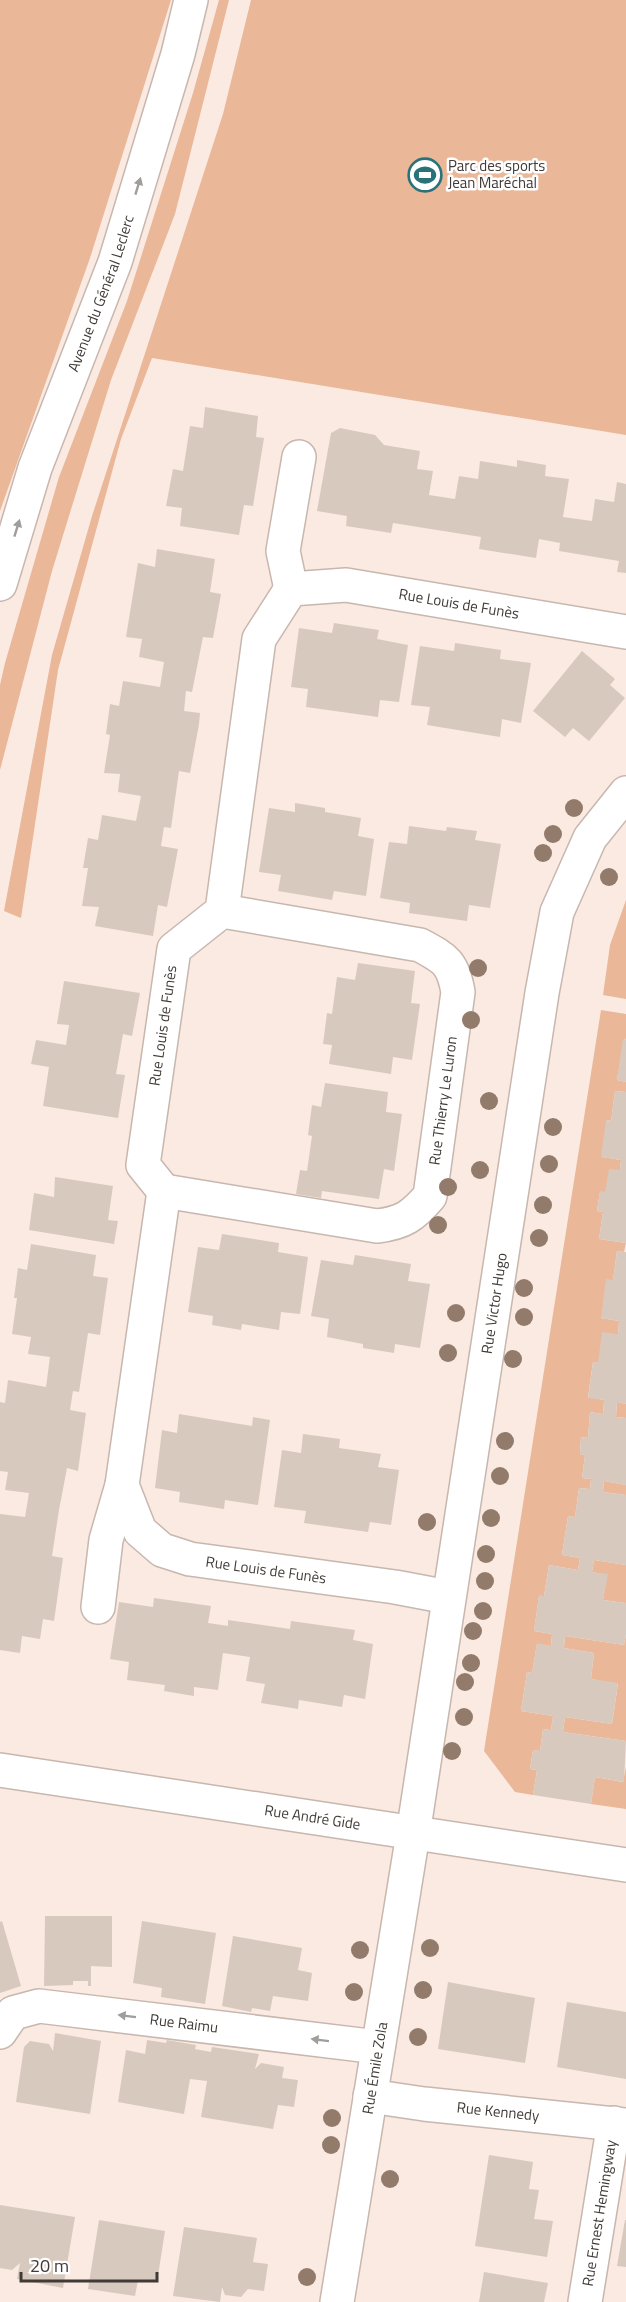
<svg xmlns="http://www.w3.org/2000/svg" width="626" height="2302" font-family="'Titillium Web',sans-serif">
<rect width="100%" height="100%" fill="#faeae1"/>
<path fill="#eab798" d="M0 0H171L90 258 0 511Z
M219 0H229L175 214 111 380 52 571 0 770V685L5 663 59 477 127 301 193 93Z
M251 0H626V435L152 358 121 439 58 670 21 918 4 911 52 655 92 516 223 114Z
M626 900V999L603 995 610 945Z
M601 1010 626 1014V1040L624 1039 617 1080 626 1082V1092L615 1091 611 1121 607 1120 602 1157 621 1160 620 1170 605 1192H600L597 1211 603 1212 599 1239 626 1243 624 1252 617 1251 613 1280 601 1318 619 1321 618 1334 598 1363 593 1362 588 1397 604 1400 603 1414 590 1412 588 1438 581 1437 580 1454 585 1455 582 1478 591 1479 590 1489 579 1488 575 1517 568 1516 562 1555 580 1558 578 1570 549 1565 544 1596H539L534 1631 552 1634 551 1646 537 1644 532 1673 527 1672 521 1711 553 1716 551 1730 543 1729 540 1751 533 1750 530 1769 537 1770 533 1795 515 1792 484 1751Z
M617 1402 626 1404V1418L616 1417Z
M604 1481 626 1485V1495L603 1492Z
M594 1560 626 1565V1603L603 1600 607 1575 592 1572Z
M626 1634V1741L563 1732 565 1717 612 1724 618 1684 591 1679 594 1653 564 1648 565 1636 624 1645Z
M626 1767V1809L591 1804 595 1777 623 1782Z"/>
<path fill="#d8c9bf" d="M205 407 258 416 256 437 264 438 253 506 244 505 239 535 180 526 182 508 166 506 173 469 183 471 190 426 203 428Z
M340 428 375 435 384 445 420 451 417 469 433 471 429 495 455 499 459 476 478 479 480 461 517 467V460L546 465 545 476 569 479 563 517 592 521 595 499 614 502 617 482 626 484V573L617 572 619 561 559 551 560 543 539 539 536 558 479 549 481 537 393 523 391 533 346 526 347 516 317 511 331 433Z
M157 549 215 559 210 592 221 594 213 638 203 637 192 692 186 691 184 711 200 713 199 724 190 773 179 771 171 828 164 827 161 846 178 849 167 907 158 905 153 936 95 926 99 907 82 906 88 868H83L88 838 98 840 102 815 136 821 141 796 118 792 120 774 104 773 110 735 106 734 110 704 119 706 123 681 160 687 164 662 139 657 142 639 126 637 138 563 155 567Z
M334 623 379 630 377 639 408 645 399 702 380 700 378 717 306 707 308 689 291 687 299 628 332 633Z
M455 643 501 650 500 659 531 663 521 723 502 719 500 737 427 725 430 707 411 705 420 646 454 651Z
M582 651 615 679 610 685 625 698 589 741 573 728 565 737 533 711Z
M295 803 325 808V812L361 818 358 836 374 839 366 896 334 891 332 900 278 891 281 875 259 872 269 808 295 812Z
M409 826 446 831 447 827 477 831 475 840 501 844 490 908 469 905 467 921 409 913 410 903 380 898 389 842 407 844Z
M358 963 415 971 411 1003 420 1004 412 1060 393 1057 391 1074 329 1064 332 1045 323 1044 327 1013 332 1014 337 977 355 980Z
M64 981 140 993 132 1036 123 1034 116 1074 125 1075 118 1118 43 1106 49 1067 31 1064 36 1040 66 1045 69 1025 57 1024Z
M623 1039 626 1040V1082L617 1080Z
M325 1083 388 1092 386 1112 402 1114 394 1171 384 1169 379 1199 322 1191 321 1198 296 1194 300 1170 307 1171 312 1136 308 1135 312 1105 321 1107Z
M615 1091 626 1092V1243L599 1239 603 1212 597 1211 600 1191 605 1192 609 1169 620 1170 621 1160 601 1157 606 1120 611 1121Z
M55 1177 113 1186 108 1220 118 1221 114 1244 29 1230 34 1193 54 1197Z
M222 1234 279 1243 278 1252 308 1257 300 1314 281 1312 279 1330 242 1324 241 1330 212 1325 213 1316 188 1312 198 1247 219 1250Z
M31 1244 96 1255 93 1276 108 1278 100 1335 88 1333 79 1392 73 1391 70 1410 86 1413 78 1471 67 1468 59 1510 52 1556 63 1558 54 1621 43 1619 40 1639 22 1636 20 1653 0 1650V1514L25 1517 29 1493 5 1490 8 1472 0 1471V1402L5 1403 8 1380 46 1387 50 1357 28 1354 31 1337 12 1334 17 1298H14L18 1268 27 1270Z
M617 1251 626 1252V1404L617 1402 616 1417 626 1418V1485L604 1481 603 1492 626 1495V1565L594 1560 592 1572 608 1574 603 1600 626 1603V1634L624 1645 565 1636 564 1648 594 1653 591 1679 618 1683 612 1724 565 1717 563 1732 626 1741 624 1782 595 1777 591 1804 533 1795 537 1770 530 1769 533 1750 540 1751 543 1729 551 1730 553 1716 521 1711 527 1672 532 1673 537 1643 551 1646 552 1634 534 1631 539 1595 544 1596 549 1565 578 1570 580 1558 562 1555 568 1516 575 1517 579 1488 590 1489 591 1479 582 1478 585 1455 580 1454 581 1437 588 1438 590 1412 603 1414 604 1400 588 1398 593 1362 598 1363 602 1332 618 1334 619 1321 601 1318 606 1279 613 1280Z
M355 1255 411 1264 408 1281 430 1284 420 1348 395 1344 394 1353 363 1348V1344L327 1337 329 1319 311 1316 321 1260 353 1265Z
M179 1414 252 1426 253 1417 270 1420 258 1505 225 1500 224 1509 179 1502 180 1492 155 1488 162 1430 177 1433Z
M303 1434 340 1439 339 1448 381 1454 378 1467 399 1470 391 1525 370 1522 368 1532 304 1523 306 1511 274 1507 282 1450 301 1453Z
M154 1598 211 1606 208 1623 228 1626V1620L290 1629 291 1621 355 1630 353 1640 373 1644 365 1699 344 1695 342 1707 299 1700 298 1709 261 1703 265 1684 246 1681 250 1657 223 1653 218 1690 194 1687V1696L164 1691 165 1685 127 1680 129 1662 110 1659 119 1602 153 1607Z
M45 1916H112V1967L91 1966V1986H88V1981H73V1985L44 1986Z
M2 1921 21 1986 0 1993V1922Z
M142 1921 216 1933 205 2004 161 1997 162 1988 133 1983Z
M233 1936 302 1948 298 1970 312 1973 308 2001 273 1996 270 2011 252 2008 251 2012 222 2006Z
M448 1982 535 1998 525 2063 438 2049Z
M567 2002 626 2012V2079L557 2067Z
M55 2033 101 2041 90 2114 16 2102 24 2047 30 2041 49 2044 53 2051Z
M147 2040 166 2043 167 2040 196 2045 195 2049 211 2052 212 2047 259 2054 255 2069 261 2063 284 2067 282 2078 298 2080 294 2107 278 2105 273 2129 201 2117 207 2081 190 2079 184 2114 118 2102 126 2050 145 2054Z
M489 2155 533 2162 529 2189 539 2190 534 2219 553 2221 547 2257 475 2246Z
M0 2205 75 2217 63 2288 17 2279 20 2263 12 2270 0 2268Z
M99 2220 165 2231 157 2282 138 2280 135 2296 88 2289Z
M625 2220H626V2267L617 2266Z
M184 2227 257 2238 253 2262 268 2264 264 2291 248 2289 241 2297 225 2295 222 2287 220 2302 173 2296Z
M484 2272 548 2283 544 2302H479Z"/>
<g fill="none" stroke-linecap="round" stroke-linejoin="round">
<g stroke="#c7b7af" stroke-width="36">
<g id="minor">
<path d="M291 589 283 551 299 457"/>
<path id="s1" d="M164 1191 377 1226C403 1223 413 1216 430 1196L458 992C453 963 446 959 420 945L222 911"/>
<path id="s2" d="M448 1597 395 1587 190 1559 162 1550 140 1531 122 1485 164 1191 143 1165 174 949 222 911 259 639 291 589 346 585 626 632"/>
<path d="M98 1607 106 1540 122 1485"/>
<path id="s3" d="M0 1770C209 1801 417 1834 626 1865"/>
<path id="s4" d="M0 2032 13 2013 39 2006 378 2047"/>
<path id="s5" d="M370 2096 424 2104 626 2125"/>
<path id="s6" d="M337 2302 413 1834 542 993 557 912 590 838 626 793"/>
<path id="s7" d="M585 2302 614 2123"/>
</g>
</g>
<g stroke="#c7b7af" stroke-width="36">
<g id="major">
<path id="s8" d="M0 584 35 468 115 262 178 54 191 0"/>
</g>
</g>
<use href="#minor" stroke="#fff" stroke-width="33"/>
<use href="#major" stroke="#fff" stroke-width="33"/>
</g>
<g fill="#937b6c">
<circle cx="574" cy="808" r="9"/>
<circle cx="553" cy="834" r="9"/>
<circle cx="543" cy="853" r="9"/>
<circle cx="609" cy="877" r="9"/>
<circle cx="478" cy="968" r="9"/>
<circle cx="471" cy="1020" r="9"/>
<circle cx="489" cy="1101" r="9"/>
<circle cx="553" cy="1127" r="9"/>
<circle cx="549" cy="1164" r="9"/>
<circle cx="480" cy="1170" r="9"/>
<circle cx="448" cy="1187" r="9"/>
<circle cx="543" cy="1205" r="9"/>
<circle cx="438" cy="1225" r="9"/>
<circle cx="539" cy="1238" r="9"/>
<circle cx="524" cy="1288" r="9"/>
<circle cx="456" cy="1313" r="9"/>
<circle cx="524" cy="1317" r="9"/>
<circle cx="448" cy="1353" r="9"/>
<circle cx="513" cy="1359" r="9"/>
<circle cx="505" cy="1441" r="9"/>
<circle cx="500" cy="1476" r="9"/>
<circle cx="491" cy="1518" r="9"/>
<circle cx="427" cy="1522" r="9"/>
<circle cx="486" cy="1554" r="9"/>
<circle cx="485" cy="1581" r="9"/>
<circle cx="483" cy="1611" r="9"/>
<circle cx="473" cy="1631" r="9"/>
<circle cx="471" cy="1663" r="9"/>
<circle cx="465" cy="1682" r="9"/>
<circle cx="464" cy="1717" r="9"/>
<circle cx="452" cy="1751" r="9"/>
<circle cx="430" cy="1948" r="9"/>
<circle cx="360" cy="1950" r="9"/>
<circle cx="423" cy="1990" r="9"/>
<circle cx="354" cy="1992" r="9"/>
<circle cx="418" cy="2037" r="9"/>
<circle cx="332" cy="2118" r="9"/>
<circle cx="331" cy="2145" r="9"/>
<circle cx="390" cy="2179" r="9"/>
<circle cx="307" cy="2277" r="9"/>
</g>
<defs><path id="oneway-solid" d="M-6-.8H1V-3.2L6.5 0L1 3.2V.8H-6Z" transform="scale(1.5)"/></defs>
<g fill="#a09d9b">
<use href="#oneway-solid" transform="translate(138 186) rotate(-73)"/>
<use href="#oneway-solid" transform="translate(17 528) rotate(-73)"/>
<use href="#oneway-solid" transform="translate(127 2016) rotate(-173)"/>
<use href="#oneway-solid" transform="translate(320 2040) rotate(-173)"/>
</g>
<defs>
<g id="stadium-ring" transform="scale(1.725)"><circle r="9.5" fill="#fff" stroke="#287278" stroke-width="1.5"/><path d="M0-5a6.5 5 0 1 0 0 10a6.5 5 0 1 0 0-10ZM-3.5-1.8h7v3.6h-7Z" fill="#287278"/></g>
</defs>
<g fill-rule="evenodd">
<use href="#stadium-ring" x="425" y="175"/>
</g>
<g text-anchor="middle" stroke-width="5" stroke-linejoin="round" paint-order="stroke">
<g font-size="15" fill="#413b37" stroke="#fff" text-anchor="start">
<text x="448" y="171">Parc des sports<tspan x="448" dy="17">Jean Maréchal</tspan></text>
</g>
<g font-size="15" fill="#413b37" stroke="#fff">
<text dy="5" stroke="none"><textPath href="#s8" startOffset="308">Avenue du Général Leclerc</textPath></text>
<text dy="5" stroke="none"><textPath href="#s2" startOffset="1482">Rue Louis de Funès</textPath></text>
<text dy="5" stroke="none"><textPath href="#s2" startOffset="840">Rue Louis de Funès</textPath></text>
<text dy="5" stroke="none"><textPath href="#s1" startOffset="375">Rue Thierry Le Luron</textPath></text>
<text dy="5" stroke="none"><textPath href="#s6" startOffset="1011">Rue Victor Hugo</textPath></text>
<text transform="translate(266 1570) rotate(8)" y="5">Rue Louis de Funès</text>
<text dy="5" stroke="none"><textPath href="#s3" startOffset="316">Rue André Gide</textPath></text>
<text dy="5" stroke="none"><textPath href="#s4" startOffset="196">Rue Raimu</textPath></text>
<text dy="5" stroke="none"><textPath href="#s6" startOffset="237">Rue Émile Zola</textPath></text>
<text dy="5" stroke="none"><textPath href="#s5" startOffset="129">Rue Kennedy</textPath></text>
<text dy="5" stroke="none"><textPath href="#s7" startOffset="90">Rue Ernest Hemingway</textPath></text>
</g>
</g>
<path d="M21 2272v9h136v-9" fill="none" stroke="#413b37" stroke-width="3"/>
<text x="30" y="2272" font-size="18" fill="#413b37" stroke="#ffffff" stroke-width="4.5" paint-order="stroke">20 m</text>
</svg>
